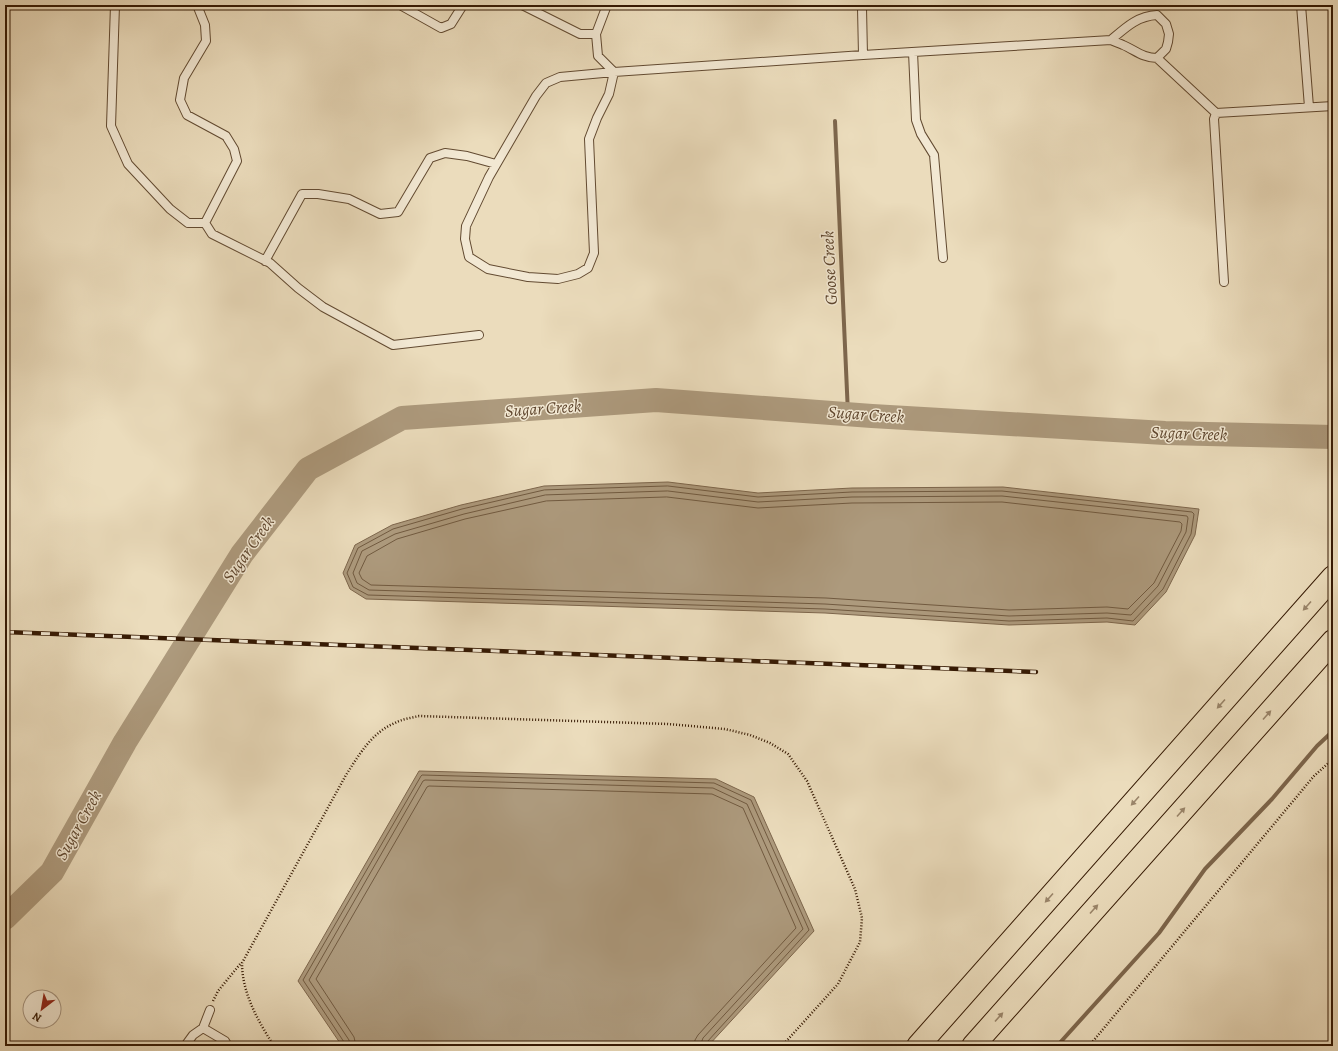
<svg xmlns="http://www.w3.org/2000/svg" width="1338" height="1051" font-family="Alegreya,serif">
<rect width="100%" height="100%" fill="#ebdcbc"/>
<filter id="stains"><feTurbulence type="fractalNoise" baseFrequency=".005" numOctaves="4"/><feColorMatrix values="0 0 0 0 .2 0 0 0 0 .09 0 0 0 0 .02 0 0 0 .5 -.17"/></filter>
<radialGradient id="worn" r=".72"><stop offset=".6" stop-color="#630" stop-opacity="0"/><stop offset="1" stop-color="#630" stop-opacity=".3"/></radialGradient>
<path fill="#ad9a7d" stroke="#7d664c" d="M668 482 758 493 852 488 1003 487 1199 509 1195 535 1166 592 1135 625 1107 622 1009 625 825 613 366 599 350 589 343 573 355 545 392 525 461 505 544 486Z
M419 771 716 779 754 797 814 931 708 1046H342L298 981Z"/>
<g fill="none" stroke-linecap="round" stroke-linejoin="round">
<path stroke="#715a40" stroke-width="1" d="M668 486 758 497 852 492 1002 491 1192 512 1194 514 1191 534 1163 589 1133 621 1107 618 1009 621 825 609 368 595 353 587 347 573 358 548 393 529 462 509 544 490Z
M668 491 758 502 852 497 1002 496 1187 516 1188 518 1186 532 1158 586 1131 615 1107 613 1009 616 825 604 369 590 357 583 353 573 362 551 395 534 464 514 545 495Z
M667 497 758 508 852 503 1002 502 1180 522 1182 524 1181 531 1154 583 1128 609 1107 607 1009 610 826 598 371 585 362 579 359 573 367 556 397 539 465 519 546 501Z
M345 1046 344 1042 303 980 421 776 422 775 714 783 751 800 809 930 707 1042 705 1046
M350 1046 349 1040 309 980 423 781 425 780 713 788 747 804 803 929 703 1038 700 1046
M356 1046 354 1037 316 979 427 787 429 786 712 794 743 808 796 928 698 1035 695 1040 694 1046"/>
<path stroke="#7d664c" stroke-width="4" d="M835 121 848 414
M1057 1046 1159 933 1205 869 1272 799 1317 746 1333 731"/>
<path stroke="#ad9a7d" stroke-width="24" d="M5 918 52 872 125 742 242 554 308 469 402 418 656 400 872 416 1165 433 1333 437"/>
<g stroke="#624a31" stroke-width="10">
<path id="service" d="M115 5 111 126 128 164 170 209 188 223H205
M197 5 205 25 206 41 184 78 180 100 187 115 226 136 234 149 237 161 205 223 212 234 270 263 298 288 323 307 393 345 479 335
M400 5 441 28 451 24 463 5
M522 5 580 34H596
M607 5 596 34 598 56 614 72
M1301 5 1309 107
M1111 40C1125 28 1137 16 1157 15L1166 24 1169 34 1168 42 1166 49 1157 58
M913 52 916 120 921 134 934 155 943 258
M863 55 1111 40C1115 42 1119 43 1123 45 1135 50 1143 58 1157 58L1216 113 1333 106
M614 72 609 94 597 118 589 139 594 253 588 268 578 274 558 279 528 277 488 269 469 257 465 239 466 226 489 177 536 96 546 83 560 77 614 72 863 55 862 8 865 5
M1216 113 1214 119 1224 282
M265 261 302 194H318L349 199 380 214 398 212 430 158 445 153 467 156 496 164
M203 1028 210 1010
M185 1046 193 1035 203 1028 225 1041 228 1046"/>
</g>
<g stroke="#351903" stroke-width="24">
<path id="motorway" d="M918 1046 1333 577
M973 1046 1333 641"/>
</g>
<path stroke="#351903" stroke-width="2.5" stroke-dasharray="1 2" stroke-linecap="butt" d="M213 1001 218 991 241 963
M274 1046C258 1021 242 993 242 963L346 775C359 755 372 732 395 723 402 719 411 718 419 716L668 724 725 729 750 735 770 743 788 754 807 781 855 889 862 918 860 942 838 984 782 1046
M1089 1046 1314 776 1333 759"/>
<use href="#service" stroke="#f2e8d3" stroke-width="8"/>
<use href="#motorway" stroke="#ebdcbc" stroke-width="22"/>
<g stroke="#351903" stroke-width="4.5">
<path id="rail" d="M5 632 1036 672"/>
</g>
<use href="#rail" stroke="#f2e8d3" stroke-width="3" stroke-dasharray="9" stroke-linecap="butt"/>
</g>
<defs><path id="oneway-solid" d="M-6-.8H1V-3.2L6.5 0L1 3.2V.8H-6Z"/></defs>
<g fill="#998469">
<use href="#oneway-solid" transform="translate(1307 606) rotate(132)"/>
<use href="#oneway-solid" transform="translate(1221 704) rotate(132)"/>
<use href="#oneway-solid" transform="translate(1267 715) rotate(-48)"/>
<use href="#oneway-solid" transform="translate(1135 801) rotate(132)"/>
<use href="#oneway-solid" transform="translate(1181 812) rotate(-48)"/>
<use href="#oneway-solid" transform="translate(1049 898) rotate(132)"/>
<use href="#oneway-solid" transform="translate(1094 909) rotate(-48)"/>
<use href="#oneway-solid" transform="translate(999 1017) rotate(-48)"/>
</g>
<g text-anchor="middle" stroke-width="3" stroke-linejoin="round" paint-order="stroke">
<g font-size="17" font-style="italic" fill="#5f462e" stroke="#f2e8d3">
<text transform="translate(829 268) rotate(-93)" y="6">Goose Creek</text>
<text transform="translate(543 408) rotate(-4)" y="6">Sugar Creek</text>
<text transform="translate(866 414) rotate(4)" y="6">Sugar Creek</text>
<text transform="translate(1189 433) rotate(2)" y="6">Sugar Creek</text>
<text transform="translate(248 549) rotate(-55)" y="6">Sugar Creek</text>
<text transform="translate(78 825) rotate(-61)" y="6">Sugar Creek</text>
</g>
</g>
<rect width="1338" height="1051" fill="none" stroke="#ebdcbc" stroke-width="20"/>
<rect x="6" y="6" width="1326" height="1039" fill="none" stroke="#351903" stroke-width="2"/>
<rect x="10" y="10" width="1318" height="1031" fill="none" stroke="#351903"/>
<g transform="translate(42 1009) rotate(211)"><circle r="19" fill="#f2e8d3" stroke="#a69580"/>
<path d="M0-3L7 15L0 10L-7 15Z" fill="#8f2418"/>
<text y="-6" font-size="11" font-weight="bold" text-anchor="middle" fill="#351903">N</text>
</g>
<rect width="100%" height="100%" filter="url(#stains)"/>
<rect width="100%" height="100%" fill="url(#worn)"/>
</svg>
